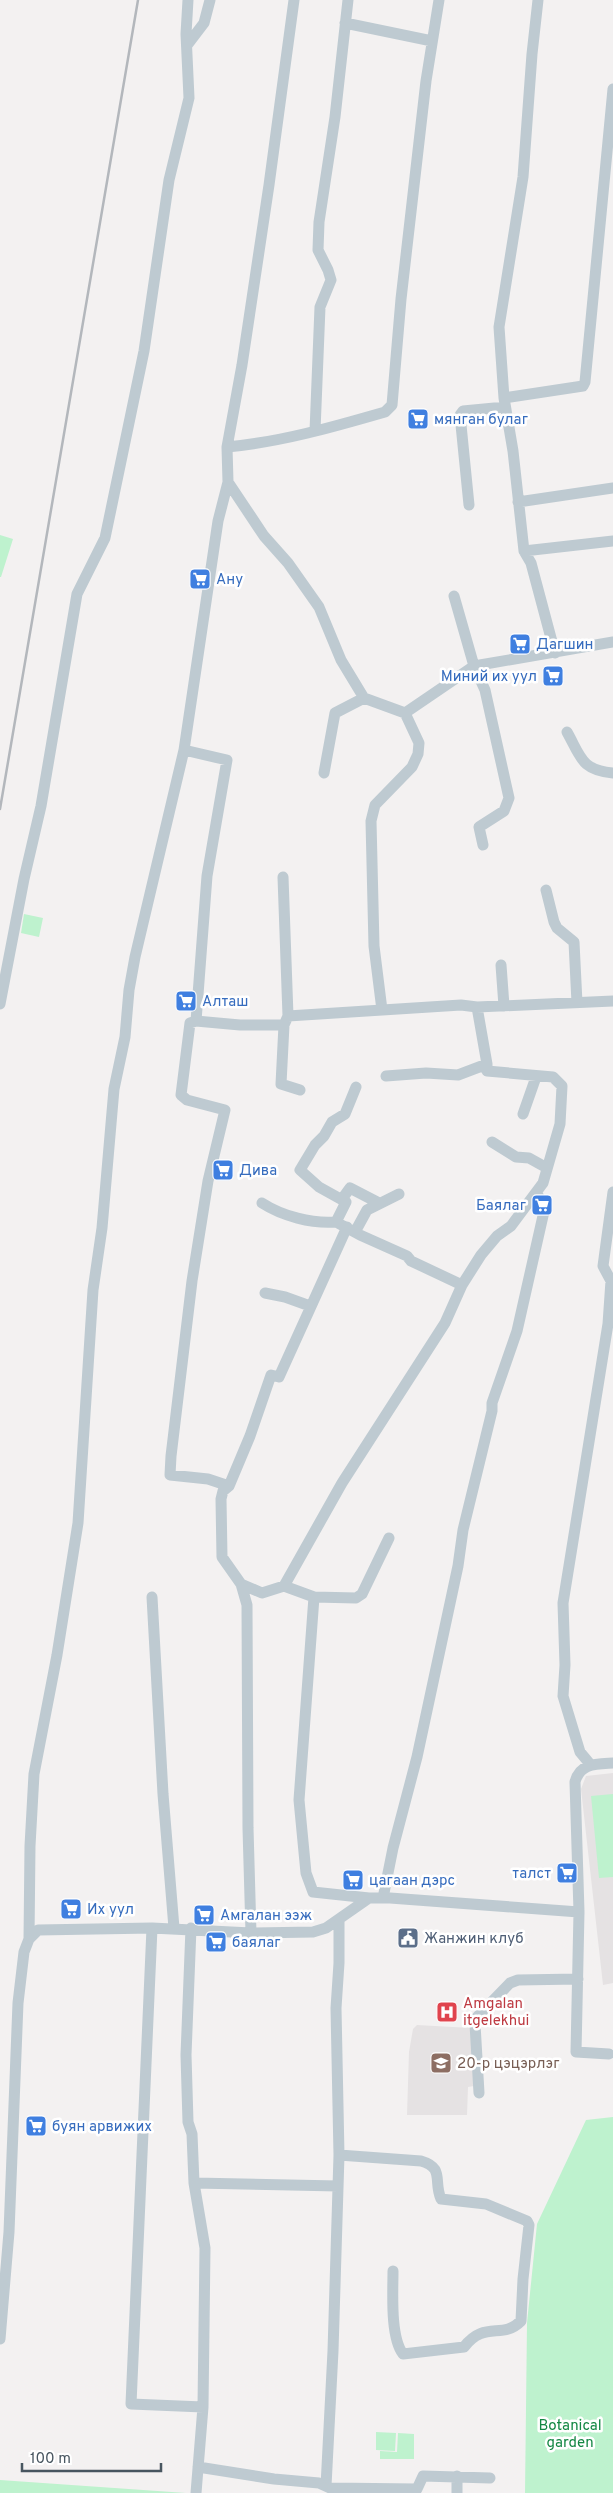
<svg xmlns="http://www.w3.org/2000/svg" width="613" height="2493" font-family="Overpass,sans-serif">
<rect width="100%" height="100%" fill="#f3f1f1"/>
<path fill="#e5e2e3" d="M613 1773V1983L603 1985 581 1789 586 1776Z
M417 2025 471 2028 474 2086 468 2087 467 2115H407L409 2052 413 2029Z"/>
<path fill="#bef2ce" d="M0 535 13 539 1 577H0Z
M24 914 43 918 39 937 21 933Z
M613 1794V1877L599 1878 591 1796Z
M613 2117V2493H525L527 2323 537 2224 586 2120Z
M376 2432 396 2433 395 2451 376 2450Z
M398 2433 414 2434V2459H380V2451L397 2452Z
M0 2480 186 2493H0Z"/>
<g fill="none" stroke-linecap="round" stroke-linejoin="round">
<path stroke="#becad1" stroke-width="11" d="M538 0 532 54 523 177 499 327 504 398 513 451 524 551 531 563 555 653
M345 23 432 41
M188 44 204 23 210 0
M504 398 583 386 585 382 613 89
M315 431 320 307 331 280 328 270 318 250 319 222 335 117 348 0
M227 447C281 442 333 427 385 412L392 405 401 299 426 81 439 0
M228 482 264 536 288 563 319 607 341 660 364 698 405 713 474 666 613 642
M518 502 613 488
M469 505 460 415 463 411 505 407
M524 551 613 541
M454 596 474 666 485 690 509 798 504 811 479 827 483 845
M567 732C581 757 581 770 613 773
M184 750 227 760 207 876 196 1021
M324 773 335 713 364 698
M283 877 288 1016
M546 890 554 922 557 928 574 942 577 1003
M501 965 504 1006
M0 1004 24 879 41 806 77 594 105 538 144 351 169 180 189 98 186 34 188 0
M477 1007 487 1064
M382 1010 374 946 371 821 375 805 412 767 418 754 419 743 405 713
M284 1025 281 1084 300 1090
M356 1087 345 1114 332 1122 324 1136 315 1145 300 1170 319 1187 346 1202 336 1222 360 1235 407 1256 411 1261 462 1285
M523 1114 536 1077
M492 1142 516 1157 529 1158 547 1168
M342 1199 350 1188 379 1203
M262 1203C282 1216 312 1224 336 1222
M355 1232 367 1210 399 1194
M265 1293 285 1297 310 1306
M229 1486 250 1436 271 1375 279 1377 347 1227
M241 1584 247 1605 248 1828 251 1933
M284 1586 342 1483 445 1323 462 1285 481 1255 497 1236 511 1226 543 1183 560 1124 562 1086 553 1077 487 1071V1064L458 1075 426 1073 386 1076
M152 1597 163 1794 174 1928
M314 1597 356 1598 362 1594 389 1538
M590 1764 580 1752 563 1696 565 1665 563 1603 608 1324 611 1281 603 1266 613 1192
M369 1898 313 1892 306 1873 299 1800 314 1597 284 1586 262 1593 241 1584 222 1557 221 1499 223 1491 229 1486 208 1479 170 1475 171 1456 192 1281 208 1181 225 1110 187 1100 181 1095 190 1023 196 1021 240 1025H284L288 1016 461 1005 477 1007 613 1001
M383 1898 393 1848 417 1757 458 1566 463 1530 492 1411V1403L517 1331 545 1207 537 1194
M579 1912 576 2052 609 2054
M152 1928 131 2404 203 2407
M191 1928 186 2055 188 2122 192 2134 194 2183 205 2248 203 2407 196 2493
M29 1939 30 1846 34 1774 57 1655 78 1523 93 1290 102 1228 114 1089 125 1037 129 990 135 957 184 750 218 521 228 482 227 447 242 365 269 185 294 0
M479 2093 475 2024 477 2017 510 1983 518 1980 578 1979
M339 2155 421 2161C445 2168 433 2181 441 2199L486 2204 527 2221 529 2225 523 2279 521 2321C502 2340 485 2320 464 2347L403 2354C390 2337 393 2292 393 2271
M194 2183 338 2186
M0 2339 9 2232 18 2003 24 1952 29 1939 38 1930 152 1928 251 1933 313 1932 326 1928 369 1898H390L579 1912 575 1782C580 1763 596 1764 613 1763
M198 2467 274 2479 319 2483 330 2488 417 2489 423 2476 490 2478
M457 2476V2493
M326 2486 333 2351 339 2155 336 2008 339 1963V1919"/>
<path stroke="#b3b7bc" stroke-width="2.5" d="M0 809 138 0"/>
</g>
<defs>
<g id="supermarket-square" transform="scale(1.125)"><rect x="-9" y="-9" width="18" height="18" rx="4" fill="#3f7fe0" stroke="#fff"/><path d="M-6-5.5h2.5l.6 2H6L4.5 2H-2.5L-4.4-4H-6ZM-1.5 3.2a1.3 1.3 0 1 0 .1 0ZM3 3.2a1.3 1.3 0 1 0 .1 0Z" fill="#fff"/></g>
<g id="civic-square" transform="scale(1.125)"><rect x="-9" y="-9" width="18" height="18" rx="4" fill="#5c6f8a" stroke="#fff"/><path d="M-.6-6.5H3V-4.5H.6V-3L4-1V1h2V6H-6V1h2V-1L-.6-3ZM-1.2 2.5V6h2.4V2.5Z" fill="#fff"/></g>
<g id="hospital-square" transform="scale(1.125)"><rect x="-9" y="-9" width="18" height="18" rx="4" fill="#e0444e" stroke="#fff"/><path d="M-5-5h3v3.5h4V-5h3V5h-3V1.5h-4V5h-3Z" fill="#fff"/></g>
<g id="school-square" transform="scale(1.125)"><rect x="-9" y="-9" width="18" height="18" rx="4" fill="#8d6e63" stroke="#fff"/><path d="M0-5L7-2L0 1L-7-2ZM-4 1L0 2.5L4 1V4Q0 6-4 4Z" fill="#fff"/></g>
</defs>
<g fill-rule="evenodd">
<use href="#supermarket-square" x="418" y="419"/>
<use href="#supermarket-square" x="200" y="579"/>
<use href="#supermarket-square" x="520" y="644"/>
<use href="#supermarket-square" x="553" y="676"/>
<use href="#supermarket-square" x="186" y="1001"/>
<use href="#supermarket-square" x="223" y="1170"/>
<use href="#supermarket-square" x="542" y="1205"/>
<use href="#supermarket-square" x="567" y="1873"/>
<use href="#supermarket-square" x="353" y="1880"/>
<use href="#supermarket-square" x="71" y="1909"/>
<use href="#supermarket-square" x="204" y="1915"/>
<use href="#civic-square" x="408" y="1938"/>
<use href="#supermarket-square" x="216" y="1942"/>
<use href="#hospital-square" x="447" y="2012"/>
<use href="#school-square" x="441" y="2063"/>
<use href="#supermarket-square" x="36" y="2126"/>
</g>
<g text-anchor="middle" stroke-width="5" stroke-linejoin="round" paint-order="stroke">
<g font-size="15" fill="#366cbe" stroke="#fff" text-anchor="start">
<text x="434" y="424">мянган булаг</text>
<text x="216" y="584">Ану</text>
<text x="536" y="649">Дагшин</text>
<text x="537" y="681" text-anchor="end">Миний их уул</text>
<text x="202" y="1006">Алташ</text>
<text x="239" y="1175">Дива</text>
<text x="526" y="1210" text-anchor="end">Баялаг</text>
<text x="551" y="1878" text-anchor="end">талст</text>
<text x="369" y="1885">цагаан дэрс</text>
<text x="87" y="1914">Их уул</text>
<text x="220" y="1920">Амгалан ээж</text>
<text x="232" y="1947">баялаг</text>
<text x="52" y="2131">буян арвижих</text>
</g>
<g font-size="15" fill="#4e5e75" stroke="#fff" text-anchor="start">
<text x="424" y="1943">Жанжин клуб</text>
</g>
<g font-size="15" fill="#be3a42" stroke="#fff" text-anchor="start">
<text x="463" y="2008">Amgalan<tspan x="463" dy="17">itgelekhui</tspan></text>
</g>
<g font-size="15" fill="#785e54" stroke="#fff" text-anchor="start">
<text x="457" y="2068">20-р цэцэрлэг</text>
</g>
<g font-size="15" fill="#138743" stroke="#fff">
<text x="570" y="2430">Botanical<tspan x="570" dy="17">garden</tspan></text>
</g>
</g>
<path d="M22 2463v8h139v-8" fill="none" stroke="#485660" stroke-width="2.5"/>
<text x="30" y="2463" font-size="15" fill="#485660" stroke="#ffffff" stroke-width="4" paint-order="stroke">100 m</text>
</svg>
